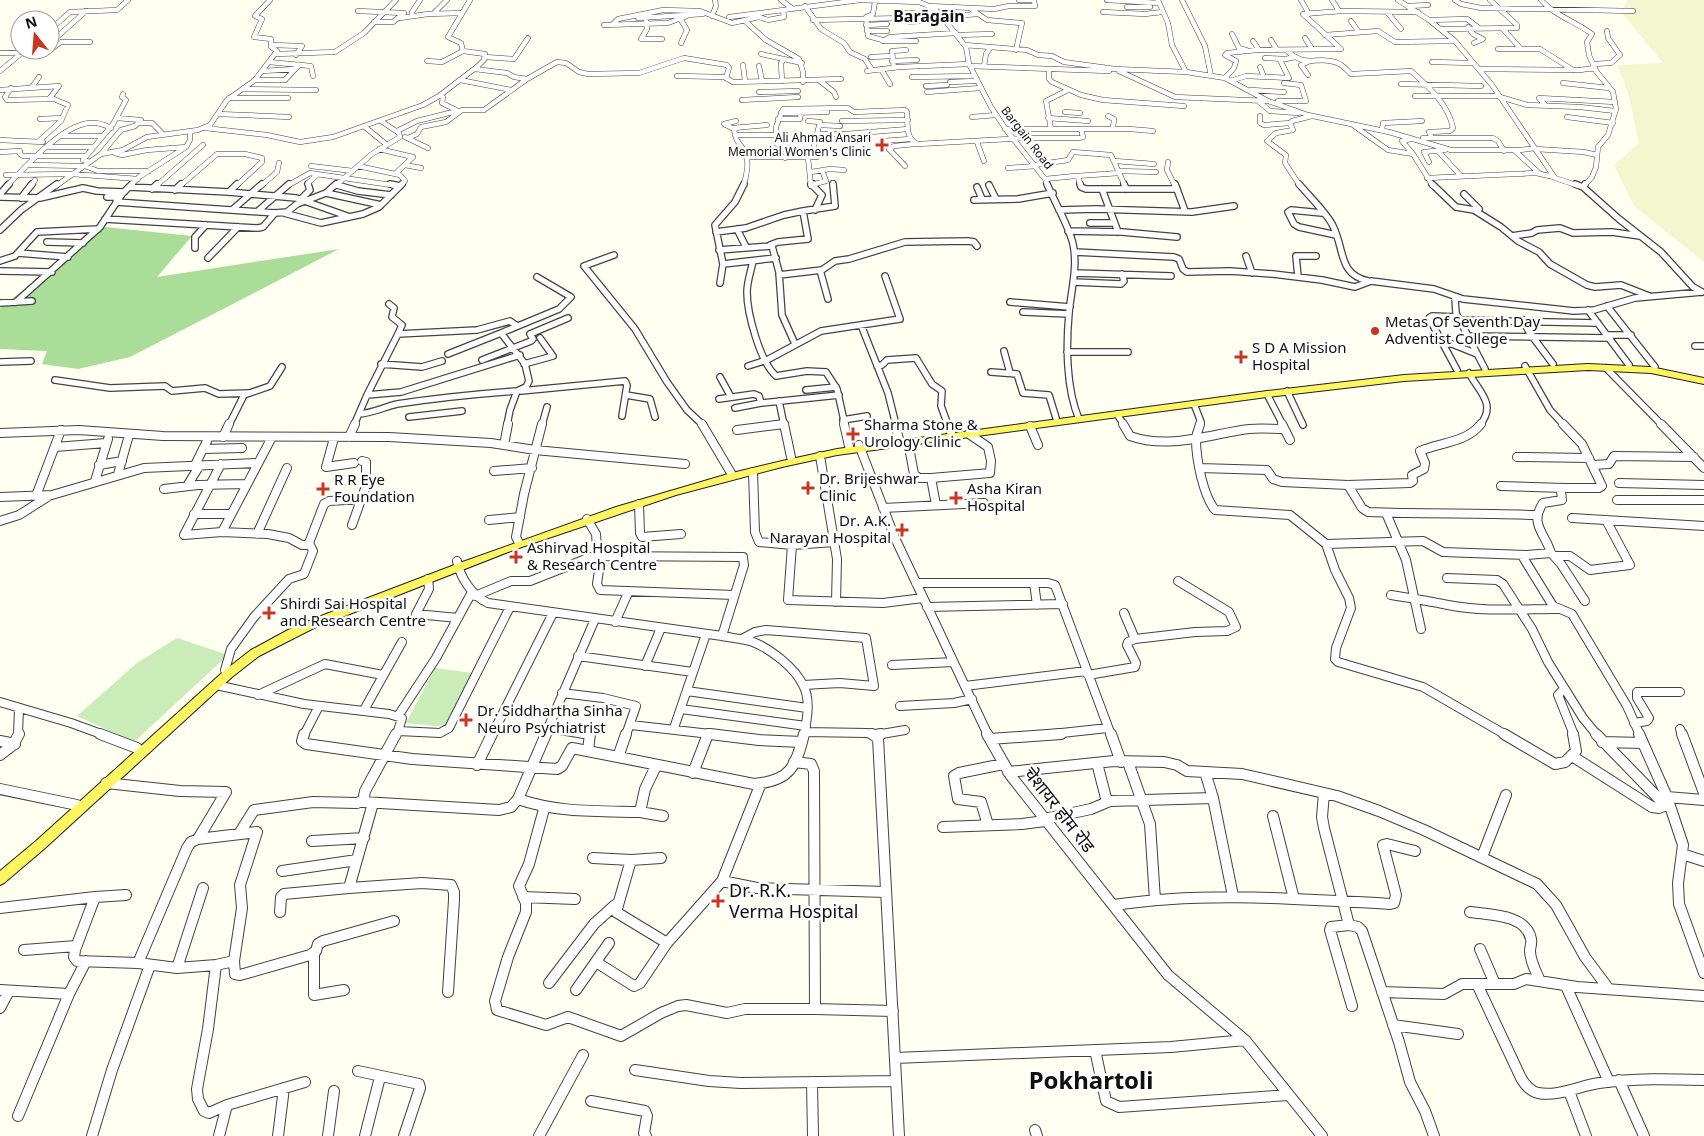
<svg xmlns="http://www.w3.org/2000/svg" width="1704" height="1136" font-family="Georgia,'Noto Sans Devanagari',serif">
<rect width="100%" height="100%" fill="#fffff2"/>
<path fill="#f3f7d0" d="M1628 0H1704V262L1634 206 1614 165 1639 143 1628 93 1617 65 1663 63 1621 12Z"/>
<path fill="#caecb9" d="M177 638 228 655 134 742 77 716 137 663Z
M435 668 472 673 444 727 406 723Z"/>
<path fill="#aadd98" d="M105 227 192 236 157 277 339 249 130 357 78 369 42 364 47 351 0 349V308Z"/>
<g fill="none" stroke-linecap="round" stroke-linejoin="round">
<g stroke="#434343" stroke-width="5.5">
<path id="minor-far3" d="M781 0 793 9
M1019 0H1034
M1107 0 1159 3
M1158 0 1168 23 1172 45 1186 72
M1182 0 1205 46 1211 76
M1301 0 1309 14
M1332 0 1339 11
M1398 0 1429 20 1455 41 1492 85 1555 178 1579 186
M1455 0 1461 4 1481 8 1633 11
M1541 0C1555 16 1575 21 1592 34L1587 42 1589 55 1596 71 1613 92 1616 109 1608 135 1598 147 1596 167 1592 177 1584 186
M875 1 873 14 866 17 868 36 886 41H916
M805 6 821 29 844 43 850 52 865 59 872 70
M929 6 994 9 1009 6H1035L1034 0
M1408 6 1428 5
M1127 7H1150
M971 9 987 20 1022 23 1016 50
M358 11 404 13 393 22H374
M1103 12 1145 14 1162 12
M1387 12 1401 29
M434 13 447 0
M898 13H914
M922 13 937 11
M412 16V12L420 0
M712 16 716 6 715 0
M729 17 860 0 919 2 929 6 940 14 966 47 969 64 991 107 1007 131 1045 179 1048 186
M942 17 977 14
M400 18 428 14 462 13
M638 18 703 14
M681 20 687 30 681 43
M813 20 905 18
M1429 20 1467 19 1479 28
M646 21 647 29 641 39H662
M745 21 766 40 799 59 803 72V82
M1351 21 1358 31
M910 22 943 19
M613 24 618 19 663 10 700 11 732 23 759 17 768 20 784 17 783 10
M604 25 668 23 687 16
M866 25 887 24
M1468 27 1473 34 1483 39 1474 43
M1502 28 1521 49
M1441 29 1517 28V25L1490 0
M50 30 70 12 117 10 128 0
M867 31H887
M1232 34 1239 48 1246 50
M957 35 992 34
M1325 35 1378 31 1395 42 1455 41
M58 36 86 11
M1305 38 1312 49
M1271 40 1277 50
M883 41 890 37 956 33
M1253 41 1259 50
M272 45 302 46 296 55
M965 45 1027 50 1038 55 1052 56 1064 62 1115 69 1186 72 1225 78 1268 101 1308 115 1389 132 1451 150H1520L1535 148
M1498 49H1540L1573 70
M1286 50C1307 69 1314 56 1335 62 1342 64 1346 69 1351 74L1411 71C1428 86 1449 105 1453 128L1450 131 1429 132 1432 138
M463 51 461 43 448 37 470 0
M0 53 47 52 61 42H90
M276 54 335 52 364 33 396 0
M761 54 802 63
M485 57 514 59 528 38
M871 57 892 56
M1265 58 1286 59
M892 61 917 60
M269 62 311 66 313 76
M1308 62 1301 65 1308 75
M1432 62 1473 63
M1593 64 1611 63 1620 55 1608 38 1607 31
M743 65 745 81
M759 66 762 81
M970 66 1109 71
M984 66 986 54 990 48
M1260 67 1264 77
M894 68 892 51 906 50
M475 69 507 73 514 77 527 79
M881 69 890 84
M1479 69 1580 70 1595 68
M0 71 24 51
M263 71 295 69
M867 71 899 67 969 64
M1049 71V79L1052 82 1081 95 1103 100 1184 106
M1119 71 1175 97 1267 101
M677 76 724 77 733 82 841 79
M912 77 975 76
M1225 78 1234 68 1236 61 1225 55 1227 53 1257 50 1341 49 1303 14 1342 11 1418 12
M254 80H285L299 65
M460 80 511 90
M782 81 781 63 784 59
M820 81 834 92 836 97
M1230 81 1246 76 1289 78 1280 60 1296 57
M950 82 976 81
M1563 83 1609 88
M1401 84 1481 86
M926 86 947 85
M32 87 39 77
M11 88 5 97 7 100 54 99 68 105 61 121 39 141
M243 89 316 90
M0 90 59 86 49 99
M1251 90 1284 92
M759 92 798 91
M927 92 980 88
M440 95 443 97 442 103 458 111
M1415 96H1499
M1500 97 1527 105 1580 107 1615 111
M229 98H288
M742 100 798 97
M1258 101 1270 111 1298 113
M1278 101H1306L1301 85 1284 83
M1545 105 1539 98 1615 102
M1065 112 1080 113
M781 113 827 112
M218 114 289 117
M1108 116 1114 119 1113 128
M1260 116V123L1264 125 1290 123
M972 117 996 115
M1567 117 1613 123
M1048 118 1088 121
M40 119 62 118
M778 119H800L801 113
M736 121 724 124 734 129C736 142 737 140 744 150 750 160 747 176 743 186
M842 121 908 120
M138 123H152L163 134
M820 125 840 126
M1353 125 1388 150 1413 154
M365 127 387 145
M205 128 267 135 300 142 333 137 423 105 439 96 478 66 484 60 485 54 463 51 442 62 427 61
M733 128 767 125
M1005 129H1130L1153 131
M1051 129 1046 101 1068 90
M1382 130 1383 123 1422 121
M397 131 417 121 457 111
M817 134H846L908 129
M735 135H776L777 144 783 145 784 149 788 150 785 158
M776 135V127L783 109 848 108 854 112 905 110 907 112C908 124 905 139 918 144L1027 138H1079L1083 137 1081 129
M63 136H103
M405 137 428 148
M804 137H816
M408 138 417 134 421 127 446 122 462 110H484L527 79 557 62 566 63 579 72 588 74 639 73 684 58 727 65 729 68 726 78
M1423 138H1493L1498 141 1504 151
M1411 139 1402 141 1413 154 1433 186
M0 140 43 142
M882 141 910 139
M977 142 984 161
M50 147H93
M379 149 413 157 395 174
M1536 149 1584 152 1597 155
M1437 150 1461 176
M745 151 776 150
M1515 151 1539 173
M0 152 20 151V154L23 156H86
M115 153 122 155 147 150 186 147
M101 154 121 130 135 126 141 120 117 118
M746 157H817L814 145 820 122 808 121
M808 158 811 186
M1115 161 1154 164
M90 162 83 160 113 124 126 100 122 97 123 94
M1168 162 1167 170 1175 186
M1429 162 1424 152 1445 150
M30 165 85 166 98 171H149
M405 165 421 168
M1035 165 1068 160 1073 152 1111 155 1125 186
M311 166 353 171
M358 166 400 175 405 181 400 186
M905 166 889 149 894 146 915 144
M1008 168 1036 166
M1118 171 1156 172
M811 172 830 169 844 170
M6 175 72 174 138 179
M1077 176 1119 173
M1427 178 1536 173 1554 177
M1045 179 1075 176 1078 177 1081 186
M833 183V186
M337 185 340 186
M811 185 826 181 822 170
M7 186C25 167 58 130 84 124 93 121 103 124 111 128
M31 186 35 180
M56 186 101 154 123 150 147 137 198 130 210 125 227 100 255 80 277 51 271 47V39L254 37 262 19 255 16 270 0
M130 186 139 177 186 147 190 140V131
M156 186 203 145
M180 186 217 154H245L262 158V162L236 186
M261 186 277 172 279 163
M287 186 310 173 398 186
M309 186 308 183 318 174
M335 186 372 154 400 137 399 133 381 121
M1300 186 1285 163 1286 155 1267 141 1276 133 1293 130 1290 123 1292 121 1312 116"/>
</g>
<g stroke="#434343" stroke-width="8">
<path id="minor-far2" d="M390 184 400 186
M811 184 822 195 815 210
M1047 184C1055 203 1069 226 1073 244 1078 267 1071 291 1069 313 1066 345 1066 389 1079 419
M1080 184 1081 187 1086 189H1177
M1124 184 1126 189
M1175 184 1185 211
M1299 184C1309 196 1327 213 1333 226 1345 250 1338 274 1368 281
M1432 184 1456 207 1474 210 1501 227 1518 241 1539 252 1550 264 1587 285 1595 287 1621 285 1649 296
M1575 184 1583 187 1619 219 1661 252 1693 287 1702 292
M337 185 358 191 391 195
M811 185 813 184
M989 185 996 199
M129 187 229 192 296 198 350 217
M977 187 982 199
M1583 187 1585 184
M152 189 157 184
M1102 189 1118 232
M175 190 181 184
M110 192 107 197H120
M229 192 237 184
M326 193 381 205
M0 194 9 184
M1464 194 1479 209 1474 210
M0 197 40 198 83 188 97 191 124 192
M21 198 32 184
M301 199 310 190 308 184
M974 200 1018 199 1053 193
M116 202 275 213 287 212 297 204 326 193 336 184
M232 210 262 184
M1059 210 1096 209 1192 212 1234 206
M258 211 289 184
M284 213 321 223 363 214 379 207 402 184
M1322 213 1291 210 1288 212 1294 224 1299 227 1336 235
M105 219 258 228 263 227 275 213
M1090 223H1114
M737 229 746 247
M0 230 21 210 57 184
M1068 231 1122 232 1177 237
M716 232 746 228 784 215 803 211
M1512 236 1532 233 1537 230 1560 228 1573 233 1612 232 1640 236
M47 242 83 243
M770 245 778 242 808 239 803 211 835 206 833 184
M195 248V237L206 225
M719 250 772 246 779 272 782 315 795 344
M1075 252 1174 257 1179 259 1183 269 1187 272 1230 271 1273 274 1322 280 1355 287 1371 281 1434 289 1463 299 1574 311 1594 310 1635 298 1702 292
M18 253 68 257
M614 255 584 266 635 329 667 382 687 410 703 425
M1246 256 1252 273
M208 258 238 227
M0 261 15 256 37 232 98 229
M753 261C751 271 747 282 747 292 747 313 760 362 776 376L807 371 826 372 837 389 845 425
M723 264 776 258
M820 270 828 299
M0 271 52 272
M1075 273 1171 276
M779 275 822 270 835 261 849 259 905 242 968 241 974 242 977 246
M1298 277 1296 256H1316
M1073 282 1121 284 1124 281 1122 274
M720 283 723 264 715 225 735 202 744 184
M1455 298 1456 313 1485 369
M16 302 100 227 122 194 132 184
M1010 302 1070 307
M0 303 32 301
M389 304 394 308 392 317 402 325 398 334
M1607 306 1655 367
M1588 310 1629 365
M1023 312 1069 314
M1459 320 1598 323
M1523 320 1529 332 1553 364
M861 325 888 393 896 425
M517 326 510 321 477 330 398 334 367 395 401 392 520 355
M501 333 559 309 571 297 537 277
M1607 335H1631
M1467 336 1609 338
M1442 343 1452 344 1477 354
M1695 346H1704
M1004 351 1010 373
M1067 352H1128
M482 360 531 341 533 339 530 334 568 318
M0 362 31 361
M381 364 422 367 442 361
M524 364 553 356 540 338
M748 366 767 360 821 331 900 319 885 276
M877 366 882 365 887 360 916 358 932 384 942 391 941 406 948 425
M1525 366 1550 410 1564 425
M1606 368 1662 425
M1457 370 1429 318 1432 316 1458 317
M991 372 1017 374 1023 393 1049 395 1056 418
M1469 373C1479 392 1497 404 1480 425
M720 377 731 397
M55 380 110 388 165 386 172 391 205 388 219 394 249 393
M806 390 836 387
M521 391 625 381 627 385 622 416
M1287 391 1303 425
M1267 394 1283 425
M626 395 650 399 655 417
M719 399 754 394 759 396 761 403
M779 401 784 425
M1194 404 1201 422 1200 425
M735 408 761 403 839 395
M359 414C373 413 384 407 397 404 437 398 476 394 517 391L526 387 529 381 525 364 501 333 448 354
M1117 414 1124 425
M409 417 462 411
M843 420 867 416
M229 425 244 395 270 386 282 367
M354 425 367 395
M507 425 510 410 517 391
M542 425 547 407
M774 425 785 424"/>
</g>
<g stroke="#434343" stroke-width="10">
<path id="minor-far1" d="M702 424 731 473
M784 424 791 457
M844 424 849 446
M895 424 899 439
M948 424 951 432
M1123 424 1130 436C1169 450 1210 434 1249 429 1261 428 1272 429 1284 429
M1200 424C1199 429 1196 434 1196 439 1196 459 1203 495 1215 510L1290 515 1326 544 1335 570 1349 598 1351 608 1336 648 1335 659 1338 662 1423 687 1506 735
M1282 424 1290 440
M1563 424 1582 444 1602 486 1599 488H1564L1561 491 1562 500 1543 503C1529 524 1545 533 1551 553L1527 555 1524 559 1553 606 1572 614 1627 706 1640 735
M1661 424 1704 468
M1030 426 1038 445
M737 430 784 424
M0 433 79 430 163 436 389 437 491 443 535 450 685 464
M223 437 229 424
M349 437 355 424
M334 438 326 467 354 463
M908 442 914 474 919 478H931L936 505
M504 445 508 424
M859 445 895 538 988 735
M55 447 106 443
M203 449 242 448
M820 456 837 559 836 602
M1517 457 1589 458
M221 464 184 535 222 532 268 534 289 538 302 545H309
M99 465 122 461
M195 465 209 437
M1593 465 1609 464 1614 456 1694 457
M1200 468 1267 470 1273 479 1282 482 1348 485 1410 483 1413 481 1412 475 1424 469 1425 463 1420 451C1441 442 1466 443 1481 424
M494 471 532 468
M753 472 755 532 759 542 792 545 835 542
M118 474 129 435
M931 478 990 473 991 461 988 447 969 434
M95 481 108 439
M1619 483 1704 485
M1348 485 1362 508 1368 512C1424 514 1479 513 1535 515
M187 486 200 465
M1501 486 1564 488
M164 489 198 485 246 484
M36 496 61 430
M0 497 52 495 144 468 258 463
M1617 500H1704
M639 504 640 533 642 537 681 534
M883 508 984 503
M1386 513 1406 560 1421 629
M194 514H231
M1572 518 1704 526
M489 520 520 517
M0 521 19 515 49 496
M352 525 366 486V462L362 461
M222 532 272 437
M257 534 287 468
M519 543 516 537 524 494 542 424
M1326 544 1423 541 1443 552 1527 555
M792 545 788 600 883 603 923 598
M1552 554 1561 564 1585 601
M1554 556H1570L1590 570 1630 565 1606 520
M457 561C460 577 472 596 488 603L722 636 744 565 743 557 601 556 597 548 596 534 587 519
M1447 578 1497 580 1503 584 1532 629 1548 662 1583 718 1597 735
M428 579 429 589 416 614 458 618
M916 583H1048L1055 585 1111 735
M1034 583 1037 605
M1391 595C1410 598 1429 601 1448 605 1483 612 1522 609 1557 609
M475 596 511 581H530L591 557 601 556 597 584 600 590 734 595
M927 607 1063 604
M1124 613 1135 639
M615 622 628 593
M722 636C732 638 743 639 753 642 771 649 795 668 803 685 811 699 807 720 804 735
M742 639 755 632 766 630 866 638 874 686 840 683 803 685
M578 656 693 672
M892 665 953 662
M645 666 661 628
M225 670 231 649 254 617 289 579 304 574 313 551 309 543 324 504 329 501 362 499
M1088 675 1135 667 1136 663 1127 645 1128 642 1135 639 1195 632 1227 631 1236 627 1229 612 1178 581
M216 685 304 704 389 714 402 718 398 731 440 733 449 728 510 607
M965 686 1086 671
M1564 689 1558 695 1574 735
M687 691 807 708
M562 693 603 698 636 706 626 735
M258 695 325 664 383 675
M0 702 71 723 104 735
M900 706 954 703 972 699
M681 709 806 726
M364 710 402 642
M398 716 436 658 472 592
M1634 723 1647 721 1649 718 1637 698V692H1680
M631 725 719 735
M548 728 590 735
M674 728 706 634
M1680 729 1682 735
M805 732 867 733 876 735
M18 735 19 708
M304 735 319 706
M396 735 398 731
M492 735 553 613
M545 735 595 619
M876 735 905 730
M1043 735 1108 728"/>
</g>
<g stroke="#434343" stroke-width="12">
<path id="minor" d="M100 734 137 748
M304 734 302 741 306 744 412 759 557 769 562 766 572 748 618 757
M396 734 365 791 363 802 499 810 511 807 518 799 546 734
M626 734 618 757 754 784C790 781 796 767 804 734
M710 734 759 740 802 742
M872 734 878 738 899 1136
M987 734 1011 776 1168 975 1245 1040 1322 1136
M1111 734 1121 762
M1504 734 1555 764 1565 762 1576 751 1573 734
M1596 734 1665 805
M1639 734 1667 797 1683 845 1678 883 1679 904 1704 973
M1682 734 1704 793
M876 735 881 734
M990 739 1061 734
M0 741 15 744
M1602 742 1643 743
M588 750 590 734
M0 755 13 745 19 734
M1572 756 1652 807 1659 808 1669 804
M1128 762 1150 824 1155 900
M1097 763 1107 802
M477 765 492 734
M656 766 645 789 640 812 663 816
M1008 772 1114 761 1164 762 1177 765 1187 771 1242 774 1337 796 1379 811 1424 830 1537 884 1556 905 1585 957 1608 988
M1205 772 1213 798 1233 896
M693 773 708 734
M106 783 180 791 226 792 198 839 191 842 187 848 138 963
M0 789 77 805
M1324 793 1322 817 1324 828 1349 925 1358 927 1362 931 1399 1042 1410 1082 1425 1111 1434 1136
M1667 797 1704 800
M518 799C558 813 598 811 640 812
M373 803 349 888 422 883 451 885 454 892V900L448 992
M544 809 529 864 519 886 526 903V912L508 957 495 1001 497 1010 546 1025 568 1017 621 1036 661 1013 678 1006 686 1005 727 1013 745 1009H815L814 771 811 764 794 762
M1273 816 1294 899
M1044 819 1091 809 1110 801 1213 798
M988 825 981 802 958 799 954 776 959 773 1003 764
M943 827 1022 824 1045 821
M239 834 254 810 313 802 357 803 362 801
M312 841 364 838
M1682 854 1704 861
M1482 857 1506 795
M593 858 631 860 616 912 667 943
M631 860 661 858
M282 871 357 860
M722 881 757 888 886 892
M95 897 126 895
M523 897 575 899
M1114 905C1206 891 1298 899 1390 904L1394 903 1396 895 1383 845 1387 844 1415 851
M0 908 95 897 75 950 74 957 77 961 138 963 177 968 216 965 234 961 242 908 240 885 257 832 198 839
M280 912 281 897 284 894 349 888
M1470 912C1490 915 1526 914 1531 939 1532 944 1530 947 1530 951 1530 961 1536 972 1540 981
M1349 925 1331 927 1330 930 1352 1006
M1480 949 1495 984H1514L1526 979 1577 987 1704 996
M24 950 76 946
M314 953V995L344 990
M234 961 235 974 240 975 310 955 316 951 318 944 323 941 394 921
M596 962 634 986 640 983 667 943 722 881 761 783
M216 965 208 1029 197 1089 198 1099 204 1111 209 1113 227 1105 305 1082
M177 968 203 888
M549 983 594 924 615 905
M1477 984 1521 1078C1525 1085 1530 1091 1538 1093 1558 1097 1579 1086 1599 1083 1634 1078 1669 1079 1704 1080
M1566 986 1609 1082
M0 990 69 994
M576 990 609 943
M1382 992 1444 994 1462 984H1495
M0 1008 9 991
M815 1009 893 1011
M1393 1025 1458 1034
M1095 1050 1106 1101 1119 1107 1289 1095
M895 1058 1171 1047 1245 1040
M635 1070 709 1081 741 1083 896 1081
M358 1071 419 1084 420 1088 404 1136
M1619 1080 1644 1136
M812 1082 813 1136
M1569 1091 1586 1136
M591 1101 645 1111 647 1116 644 1133 646 1136
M18 1116 69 994 86 961
M1035 1130 1037 1136
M92 1136 112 1070 150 965
M219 1136 227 1105
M278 1136 284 1088
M328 1136 334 1091
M365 1136 380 1077
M539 1136 583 1055"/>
</g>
<g stroke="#212121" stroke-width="2">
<path id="major" d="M1588 364 1651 367 1704 378V384L1651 373 1588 370 1404 381 1267 397 837 455 782 467 676 495 516 549 314 628 259 656 232 677 44 849 4 883 0 885V871L36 841 224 671 251 650 288 630 326 614 457 564 616 507 728 474 782 461 837 449 1267 391 1404 375Z"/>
</g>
<use href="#minor-far3" stroke="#fff" stroke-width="4.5"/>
<use href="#minor-far2" stroke="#fff" stroke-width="5.5"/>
<use href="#minor-far1" stroke="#fff" stroke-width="8"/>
<use href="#minor" stroke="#fff" stroke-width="10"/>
<use href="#major" fill="#fef563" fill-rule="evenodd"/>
</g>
<g fill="#c73720" stroke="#fff" stroke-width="2">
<path d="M879.5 137.5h5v5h5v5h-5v5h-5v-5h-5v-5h5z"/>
<circle cx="1375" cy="331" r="5"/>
<path d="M1238.5 349.5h5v5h5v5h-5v5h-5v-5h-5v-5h5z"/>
<path d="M850.5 426.5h5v5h5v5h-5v5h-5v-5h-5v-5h5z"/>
<path d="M805.5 480.5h5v5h5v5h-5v5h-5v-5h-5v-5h5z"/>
<path d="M320.5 481.5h5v5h5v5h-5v5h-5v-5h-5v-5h5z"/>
<path d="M953.5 490.5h5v5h5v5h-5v5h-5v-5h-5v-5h5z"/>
<path d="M899.5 522.5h5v5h5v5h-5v5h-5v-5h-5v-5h5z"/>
<path d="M513.5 549.5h5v5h5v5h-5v5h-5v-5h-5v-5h5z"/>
<path d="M266.5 605.5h5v5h5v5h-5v5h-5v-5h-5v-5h5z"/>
<path d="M463.5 712.5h5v5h5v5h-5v5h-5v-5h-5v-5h5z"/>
<path d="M715.5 893.5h5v5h5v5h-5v5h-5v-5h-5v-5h5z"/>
</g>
<g text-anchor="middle" stroke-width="5" stroke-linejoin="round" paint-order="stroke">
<g font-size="12" fill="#101010" stroke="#fff" text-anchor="end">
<text x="871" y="142">Ali Ahmad Ansari<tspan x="871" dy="14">Memorial Women's Clinic</tspan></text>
</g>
<g font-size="12" fill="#101010" stroke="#fff">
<text transform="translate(1027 138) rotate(52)" y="4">Bargain Road</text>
</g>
<g font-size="15" fill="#101010" stroke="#fff" text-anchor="start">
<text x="1385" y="327">Metas Of Seventh Day<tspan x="1385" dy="17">Adventist College</tspan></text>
<text x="1252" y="353">S D A Mission<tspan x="1252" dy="17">Hospital</tspan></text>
<text x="864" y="430">Sharma Stone &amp;<tspan x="864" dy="17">Urology Clinic</tspan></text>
<text x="819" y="484">Dr. Brijeshwar<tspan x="819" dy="17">Clinic</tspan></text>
<text x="334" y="485">R R Eye<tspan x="334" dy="17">Foundation</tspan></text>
<text x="967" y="494">Asha Kiran<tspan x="967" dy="17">Hospital</tspan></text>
<text x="891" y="526" text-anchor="end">Dr. A.K.<tspan x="891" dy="17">Narayan Hospital</tspan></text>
<text x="527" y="553">Ashirvad Hospital<tspan x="527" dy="17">&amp; Research Centre</tspan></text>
<text x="280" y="609">Shirdi Sai Hospital<tspan x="280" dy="17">and Research Centre</tspan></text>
<text x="477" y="716">Dr. Siddhartha Sinha<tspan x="477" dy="17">Neuro Psychiatrist</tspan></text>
</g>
<g font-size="16" font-weight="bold" fill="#101010" stroke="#fff">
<text x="929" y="22">Barāgāin</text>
</g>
<g font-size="18" fill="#101010" stroke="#fff">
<text transform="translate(1059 810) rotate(52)" y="6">चेशायर होम रोड</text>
</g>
<g font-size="18" fill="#101010" stroke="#fff" text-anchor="start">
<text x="729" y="897">Dr. R.K.<tspan x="729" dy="21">Verma Hospital</tspan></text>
</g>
<g font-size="24" font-weight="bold" fill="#101010" stroke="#fff">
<text x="1091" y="1089">Pokhartoli</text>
</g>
</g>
<g transform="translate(35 35) rotate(343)"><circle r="24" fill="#ffffff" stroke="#9f9f9f"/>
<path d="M0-4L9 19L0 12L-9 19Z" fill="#c73720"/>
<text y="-8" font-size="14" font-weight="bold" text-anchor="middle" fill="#101010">N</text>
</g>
</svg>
